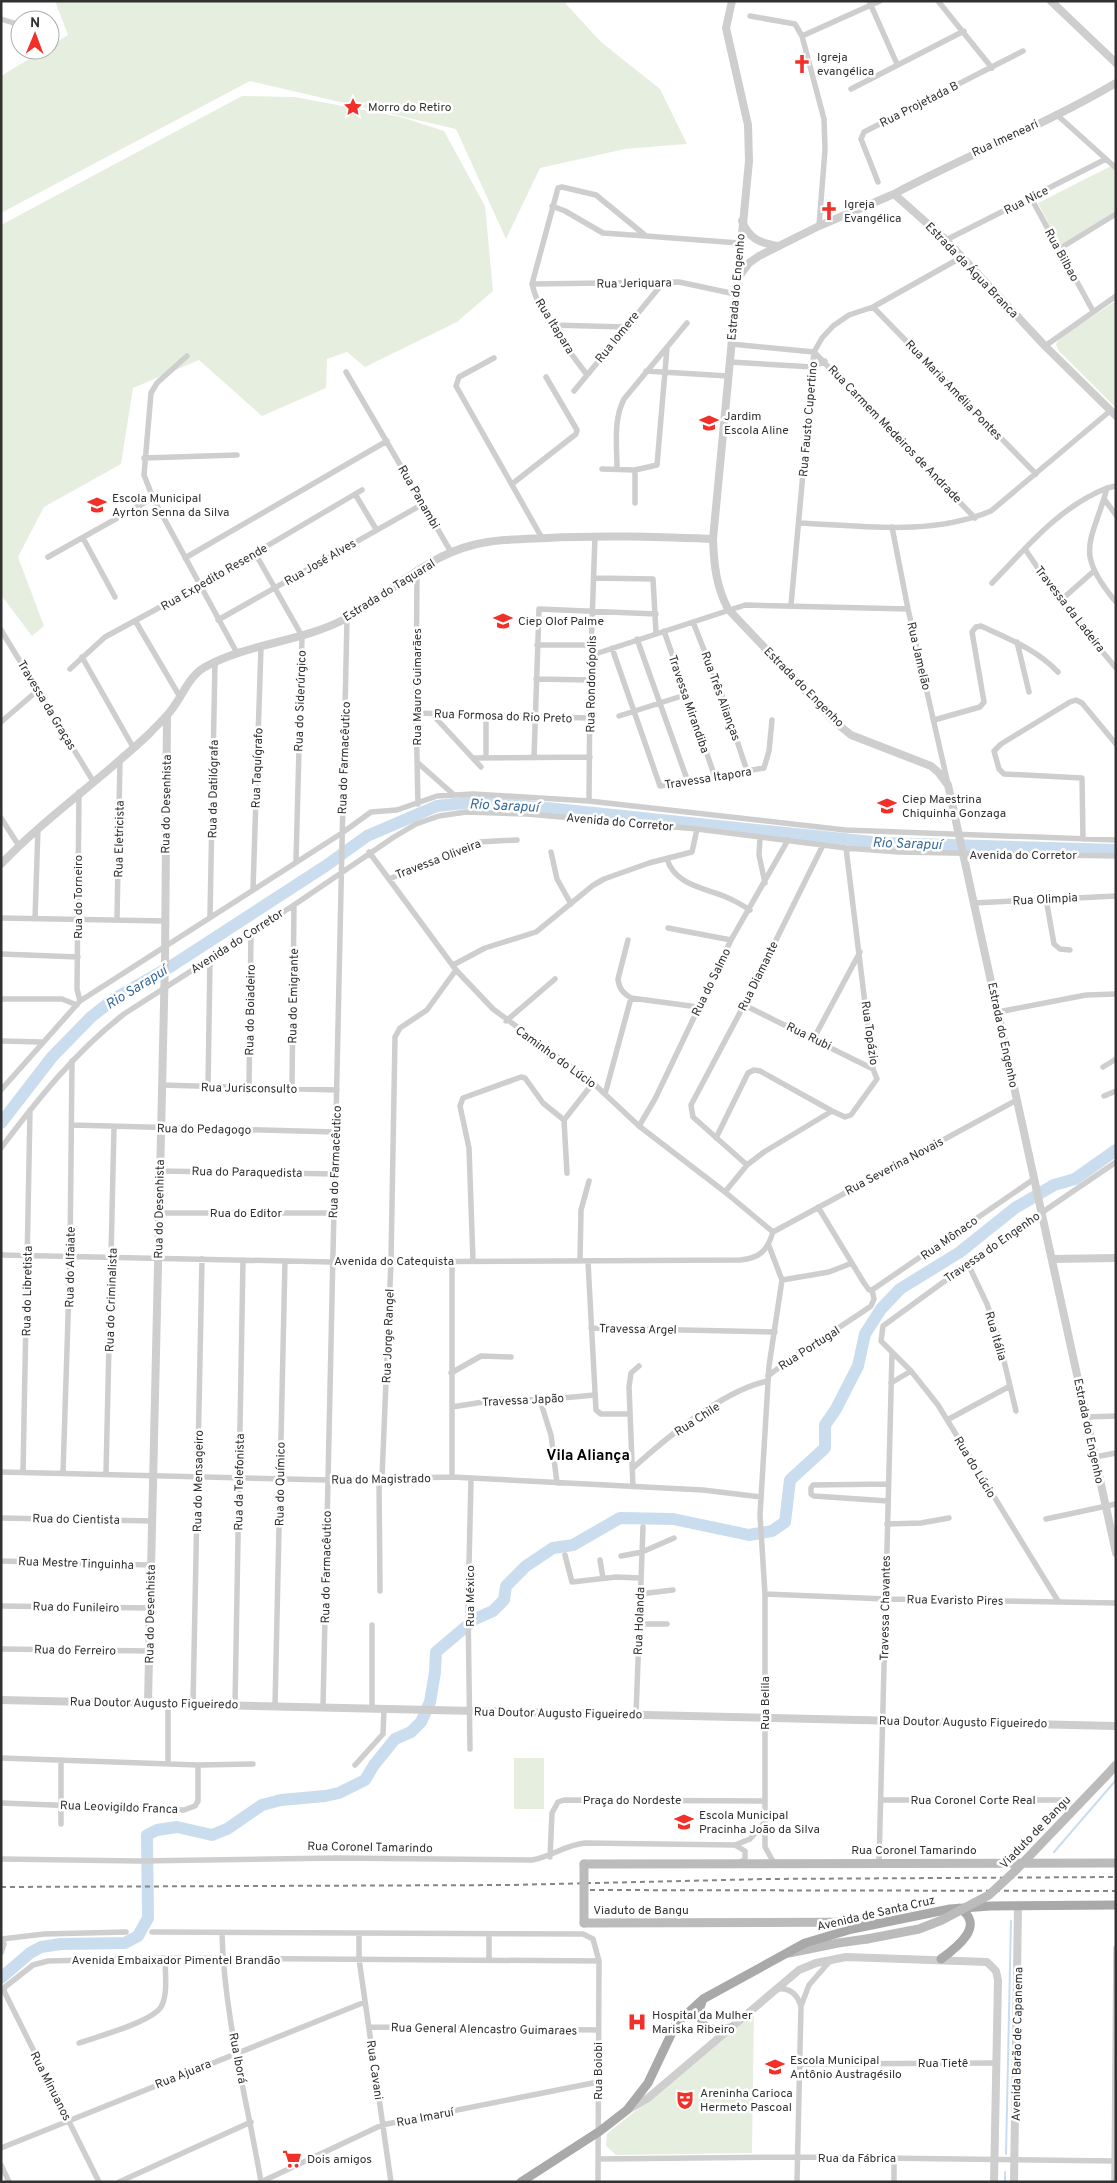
<svg xmlns="http://www.w3.org/2000/svg" width="1117" height="2183" font-family="Overpass,sans-serif">
<rect width="100%" height="100%" fill="#fff"/>
<path fill="#e6efdf" d="M55 1H567L566 4 601 42 660 89 687 144 625 149 540 168 506 239 456 129 250 81 1 213V76L44 50H50V46L68 35Z
M242 96 295 97 401 117 444 131 485 206 493 291 457 322 365 367 347 352 327 359 326 388 262 416 199 360 133 388 121 464 44 507 18 557 44 626 32 636 1 595V225Z
M1111 166 1116 171V213L1061 248 1038 203Z
M1116 301V408L1058 350 1056 344 1059 338Z
M514 1758H544V1809H514Z
M754 2014 752 2153 616 2155 606 2146 607 2134Z"/>
<g fill="none" stroke-linecap="round" stroke-linejoin="round">
<path stroke="#caddef" stroke-width="2" d="M1054 1852 1116 1780
M1006 2154 1011 1921
M1005 2182V2172"/>
<path stroke="#caddef" stroke-width="12" d="M1 1123 52 1057 91 1017 114 999 173 965 327 865 367 836 437 806 473 802 518 805 882 843 1116 850
M1 1978 30 1953 41 1947 61 1944 125 1943 138 1936 148 1918 147 1835 157 1830 177 1827 212 1835 227 1829 262 1805 281 1800 325 1796 339 1793 365 1780 374 1765 395 1739 411 1732 421 1722 430 1702 435 1672 436 1652 475 1619 493 1611 504 1600 506 1586 526 1566 553 1548 573 1545 620 1518 673 1519 749 1535 772 1531 785 1522 790 1480 825 1448V1425L836 1409 858 1366 865 1334 881 1309 900 1289 960 1252 1015 1208 1054 1185 1075 1179 1116 1150"/>
<path stroke="#cecece" stroke-width="5.5" d="M869 1 897 64
M938 1 992 68
M750 16 795 24 802 36 824 119 825 150 819 226
M1 19 20 25
M802 36 880 1
M851 89 964 31
M1056 114 1116 168
M878 182 861 139 864 132 1023 51
M1031 198 1093 311
M552 206 565 211 603 233 646 236
M946 240 1106 159
M1059 249 1116 214
M532 284 679 282 735 294
M873 307 1036 474
M551 325 625 327
M731 344 814 352 975 518
M1045 346 1116 296
M187 356 157 383 151 393 144 475 153 498 237 653
M494 358 459 377 456 386 542 538
M730 362 813 367 825 361
M646 371 728 376
M346 372 451 552
M587 375C567 347 540 318 532 284L558 188 562 187 596 195 646 236 739 243
M574 391 662 284
M144 458 237 455
M602 469 635 470 657 465 667 348
M617 469C617 445 613 421 624 399L687 323
M512 484 576 434 577 430 546 377
M1116 486 1107 488C1092 543 1073 551 1116 602
M355 494 376 529
M1104 499 1116 515
M635 503V470
M799 523C863 526 931 536 991 511L1110 411
M892 527 908 609 948 784
M83 538 115 597
M1025 549 1060 601 1116 668
M255 553 302 636 296 861
M48 557 153 498
M185 558 387 441
M417 570 416 713 418 804
M594 578 653 579 656 633
M992 583C1027 547 1059 507 1107 488
M1060 601 1094 571
M791 605 814 352 822 338 833 326 849 315 873 307 962 257
M218 620 423 504
M136 622 180 697
M693 622 723 698 747 771
M1 630 93 781
M664 631 715 777
M637 639 688 782
M1017 642 1029 692
M537 645H591
M612 648 660 786 764 768 769 751 772 720
M592 655 745 605 908 609
M82 657 133 747
M70 669 105 637 199 586 362 490
M536 679 590 680
M416 713 590 718
M432 714 481 767
M619 716 685 695
M934 720 980 707 984 702 972 632 976 627 981 626C1009 639 1036 649 1058 672
M1 722 37 691
M486 757V717
M473 758 590 757
M534 758 539 609 656 614
M418 763 453 794
M79 792 77 989 80 1001
M589 801 590 680 595 536
M1 818 19 846
M760 837 759 855 765 883
M1083 839 1082 778 1004 774 999 769 994 751 1001 744 1070 702 1076 700 1082 703 1116 744
M369 852 456 970 493 1009 593 1083 639 1126 725 1192 773 1232
M551 852 557 879 571 904
M667 859C675 885 704 888 726 897 734 900 742 905 750 910
M389 879 478 842 517 840
M253 889 261 647
M1046 899 1054 944 1060 949 1070 950
M974 903 1116 896
M210 916 215 662
M1 918 165 921
M35 919 38 828
M117 919 120 759
M668 928 731 940
M628 940 618 979C619 989 623 993 631 998L698 1007
M1 954 78 957
M453 965 485 948 536 932 592 886 604 879 649 863 692 852 697 829
M1 999H62L77 1005
M744 1005 873 1069
M998 1012 1086 995 1116 994
M506 1021 555 979
M814 1038 860 952
M1 1041 41 1042
M1103 1067 1116 1059
M162 1085 337 1090
M208 1087 210 959
M249 1087 251 932
M292 1088 294 905
M1 1090 80 1001 342 833 371 812 397 810 437 796 473 794 589 801 845 830 1116 840
M605 1094 631 998
M1104 1096 1116 1091
M564 1120 593 1083
M72 1125 335 1132
M639 1126 655 1099 731 940 788 840
M716 1138 748 1073 754 1070 760 1071 832 1111
M1 1148C38 1099 75 1052 124 1014L294 905 394 837 416 824 439 816 466 812 527 814 697 829 846 848 899 852 1116 856
M747 1165 693 1117 691 1105 744 1005 823 845
M160 1171 335 1174
M725 1192 747 1165 764 1152 832 1111 845 1117 851 1115 877 1079 873 1069 846 848
M818 1207 864 1283 869 1290H872L1034 1179
M159 1213H333
M773 1232 1017 1100
M769 1246 782 1280 769 1366 760 1515 765 1594V1847L774 1863
M1 1255 332 1262 740 1260C760 1258 767 1251 773 1232
M473 1261 469 1148 460 1106 463 1098 521 1077 525 1078 543 1103 564 1120 567 1173
M580 1261 581 1210 589 1181
M588 1262 596 1410 601 1414H629
M968 1264 987 1304 998 1336 1016 1411
M782 1280 829 1272 852 1263
M591 1328 775 1332
M451 1373 481 1356 511 1357
M768 1376C801 1350 837 1330 871 1306L874 1299 872 1290
M891 1383 911 1371
M540 1400 551 1435 557 1483
M452 1407 502 1399 540 1400 595 1395
M1086 1417 1116 1416
M947 1420 1010 1386
M1095 1457 1116 1453
M633 1468C666 1438 724 1390 768 1381
M1 1472 328 1480 452 1477 703 1490 761 1497
M23 1472 30 1110
M63 1473 70 1256 72 1061
M106 1474 114 1127
M452 1477V1261
M382 1478 391 1261 395 1037 400 1028 427 1010 456 970
M379 1479 380 1591
M633 1487 629 1387 631 1373 639 1366
M888 1501 814 1496 811 1494V1488L813 1485 888 1484
M1 1518 152 1521
M1046 1519 1116 1504
M887 1524 921 1523 949 1518
M565 1555 572 1582 616 1577 640 1578
M621 1556 642 1552 674 1538
M600 1560 603 1578
M1 1561 151 1565
M640 1594 673 1590
M765 1594 886 1599 1116 1603
M1058 1601 938 1405 911 1371 881 1341 883 1326 997 1243 1116 1162
M1 1606 150 1608
M639 1624H667
M372 1625V1708
M1 1649 149 1651
M168 1703V1764
M193 1704 202 1259
M235 1705 243 1260
M275 1706 285 1261
M323 1707 347 618
M636 1715 643 1527
M470 1749 468 1607 471 1480
M1 1758 198 1765 253 1764
M61 1760V1824
M355 1765 383 1734 384 1709
M881 1800H1064
M1 1803 184 1810 195 1806 198 1801V1765
M735 1845 745 1851V1859L739 1863
M550 1857 552 1813 558 1802 564 1800 764 1801
M1 1859 138 1861 338 1858 532 1860C553 1856 565 1845 585 1843L735 1845 750 1839 764 1823
M879 1863 892 1353
M222 1933C224 2017 247 2099 261 2182
M359 1934V1959L391 2182
M1 1939 4 1944 1 1953
M2 1939 44 1934 126 1932
M489 1960V1935
M777 1989C790 1987 797 1994 801 2006
M369 2027 598 2030
M79 2043C96 2037 156 2021 162 2005 168 1992 165 1972 165 1958
M800 2064 997 2063
M1 2148 365 2002
M894 2158V2182
M599 2159 798 2157 1114 2161
M1 2165 9 2182
M99 2182 4 1991 5 1987 33 1965 48 1961 165 1958 599 1961 593 1939 583 1934 152 1932
M119 2182 251 2122
M261 2182 382 2125 598 2082
M598 2182 599 1961
M797 2182 801 2006 809 1985 830 1961
M1114 2182 1116 1948"/>
<path stroke="#cecece" stroke-width="8" d="M732 1 726 28 748 125 749 161 713 539C714 565 716 586 728 609L835 722 851 735 931 766 939 773 948 785 1116 1553
M1051 1 1116 63
M894 194C967 155 1045 125 1116 83
M742 221C749 239 760 243 778 246
M737 279 749 263 759 256 819 226 894 194 946 240 1045 346 1116 416
M1 864C47 816 102 779 150 733 157 725 166 718 172 709 183 695 189 676 205 667 249 643 301 642 345 619 389 595 424 557 473 545 497 539 523 539 547 538 603 535 657 537 713 539
M1052 1259 1116 1258
M1 1700 1116 1726
M148 1702 165 960 167 716
M629 2109 648 2098 799 1970 816 1963 846 1957 987 1962 996 1971 998 1980 994 2182
M1014 2182 1018 1906"/>
<path stroke="#bbb" stroke-width="9" d="M1105 1777 1116 1765
M584 1864 1116 1863
M584 1923 873 1922
M789 1953 838 1943 867 1939"/>
<path stroke="#a9a9a9" stroke-width="9" d="M941 1959C956 1948 987 1925 959 1908
M703 1999 699 2010 703 2025 714 2030 731 2028
M521 2182 600 2131 627 2110 648 2083 676 2024 703 1999 805 1943 852 1929 950 1909 990 1906 1116 1905"/>
<path stroke="#868686" stroke-width="2" stroke-dasharray="5 4" stroke-linecap="butt" d="M1 1887 510 1885 767 1879 1116 1877
M581 1890 1116 1891"/>
<path stroke="#bbb" stroke-width="9" d="M584 1864V1923
M867 1939 919 1929 942 1920 989 1895 1015 1871 1105 1777"/>
</g>
<defs>
<g id="church-bare" transform="scale(1.5)"><path d="M-1.2-6h2.4v3.5h3.3v2.4h-3.3V6h-2.4V-.1h-3.3v-2.4h3.3Z" fill="#f23029" stroke="#fff" stroke-width="2.5" paint-order="stroke"/></g>
<g id="sight-bare" transform="scale(1.5)"><path d="M0-6L1.8-2.2L6-1.7L2.9 1.2L3.7 5.4L0 3.3L-3.7 5.4L-2.9 1.2L-6-1.7L-1.8-2.2Z" fill="#f23029" stroke="#fff" stroke-width="2.5" paint-order="stroke"/></g>
<g id="school-bare" transform="scale(1.5)"><path d="M0-5L7-2L0 1L-7-2ZM-4 1L0 2.5L4 1V4Q0 6-4 4Z" fill="#f23029" stroke="#fff" stroke-width="2.5" paint-order="stroke"/></g>
<g id="hospital-bare" transform="scale(1.5)"><path d="M-5-5h3v3.5h4V-5h3V5h-3V1.5h-4V5h-3Z" fill="#f23029" stroke="#fff" stroke-width="2.5" paint-order="stroke"/></g>
<g id="theatre-bare" transform="scale(1.5)"><path d="M-5-5.5Q0-4 5-5.5V0Q5 5 0 6Q-5 5-5 0ZM-3.3-2.5H-1v1.5H-3.3ZM1-2.5H3.3v1.5H1ZM-2.8 1Q0 5.5 2.8 1Z" fill="#f23029" stroke="#fff" stroke-width="2.5" paint-order="stroke"/></g>
<g id="supermarket-bare" transform="scale(1.5)"><path d="M-6-5.5h2.5l.6 2H6L4.5 2H-2.5L-4.4-4H-6ZM-1.5 3.2a1.3 1.3 0 1 0 .1 0ZM3 3.2a1.3 1.3 0 1 0 .1 0Z" fill="#f23029" stroke="#fff" stroke-width="2.5" paint-order="stroke"/></g>
</defs>
<g fill-rule="evenodd">
<use href="#church-bare" x="802" y="64"/>
<use href="#sight-bare" x="353" y="107"/>
<use href="#church-bare" x="829" y="211"/>
<use href="#school-bare" x="709" y="423"/>
<use href="#school-bare" x="97" y="505"/>
<use href="#school-bare" x="503" y="621"/>
<use href="#school-bare" x="887" y="806"/>
<use href="#school-bare" x="684" y="1822"/>
<use href="#hospital-bare" x="637" y="2022"/>
<use href="#school-bare" x="775" y="2067"/>
<use href="#theatre-bare" x="685" y="2100"/>
<use href="#supermarket-bare" x="292" y="2159"/>
</g>
<g text-anchor="middle" stroke-width="5" stroke-linejoin="round" paint-order="stroke">
<g font-size="12" fill="#313131" stroke="#fff" text-anchor="start">
<text x="817" y="61">Igreja<tspan x="817" dy="14">evangélica</tspan></text>
<text x="368" y="111">Morro do Retiro</text>
<text x="844" y="208">Igreja<tspan x="844" dy="14">Evangélica</tspan></text>
<text x="724" y="420">Jardim<tspan x="724" dy="14">Escola Aline</tspan></text>
<text x="112" y="502">Escola Municipal<tspan x="112" dy="14">Ayrton Senna da Silva</tspan></text>
<text x="518" y="625">Ciep Olof Palme</text>
<text x="902" y="803">Ciep Maestrina<tspan x="902" dy="14">Chiquinha Gonzaga</tspan></text>
<text x="699" y="1819">Escola Municipal<tspan x="699" dy="14">Pracinha João da Silva</tspan></text>
<text x="652" y="2019">Hospital da Mulher<tspan x="652" dy="14">Mariska Ribeiro</tspan></text>
<text x="790" y="2064">Escola Municipal<tspan x="790" dy="14">Antônio Austragésilo</tspan></text>
<text x="700" y="2097">Areninha Carioca<tspan x="700" dy="14">Hermeto Pascoal</tspan></text>
<text x="307" y="2163">Dois amigos</text>
</g>
<g font-size="12" fill="#313131" stroke="#fff">
<text transform="translate(919 104) rotate(-27)" y="4">Rua Projetada B</text>
<text transform="translate(1005 138) rotate(-25)" y="4">Rua Imeneari</text>
<text transform="translate(1026 200) rotate(-27)" y="4">Rua Nice</text>
<text transform="translate(1062 255) rotate(61)" y="4">Rua Bilbao</text>
<text transform="translate(972 270) rotate(46)" y="4">Estrada da Água Branca</text>
<text transform="translate(634 283) rotate(-1)" y="4">Rua Jeriquara</text>
<text transform="translate(736 287) rotate(-85)" y="4">Estrada do Engenho</text>
<text transform="translate(555 326) rotate(58)" y="4">Rua Itapara</text>
<text transform="translate(617 337) rotate(-51)" y="4">Rua Iomere</text>
<text transform="translate(954 390) rotate(46)" y="4">Rua Maria Amélia Pontes</text>
<text transform="translate(808 419) rotate(-85)" y="4">Rua Fausto Cupertino</text>
<text transform="translate(895 434) rotate(46)" y="4">Rua Carmem Medeiros de Andrade</text>
<text transform="translate(419 497) rotate(60)" y="4">Rua Panambi</text>
<text transform="translate(320 562) rotate(-30)" y="4">Rua José Alves</text>
<text transform="translate(214 577) rotate(-30)" y="4">Rua Expedito Resende</text>
<text transform="translate(389 590) rotate(-32)" y="4">Estrada do Taquaral</text>
<text transform="translate(1070 609) rotate(52)" y="4">Travessa da Ladeira</text>
<text transform="translate(919 656) rotate(77)" y="4">Rua Jamelão</text>
<text transform="translate(591 684) rotate(-89)" y="4">Rua Rondonópolis</text>
<text transform="translate(417 687) rotate(-90)" y="4">Rua Mauro Guimarães</text>
<text transform="translate(804 687) rotate(45)" y="4">Estrada do Engenho</text>
<text transform="translate(721 696) rotate(70)" y="4">Rua Três Alianças</text>
<text transform="translate(300 701) rotate(-88)" y="4">Rua do Siderúrgico</text>
<text transform="translate(689 704) rotate(71)" y="4">Travessa Mirandiba</text>
<text transform="translate(47 705) rotate(59)" y="4">Travessa da Graças</text>
<text transform="translate(503 716) rotate(2)" y="4">Rua Formosa do Rio Preto</text>
<text transform="translate(344 758) rotate(-88)" y="4">Rua do Farmacêutico</text>
<text transform="translate(257 768) rotate(-88)" y="4">Rua Taquígrafo</text>
<text transform="translate(708 778) rotate(-9)" y="4">Travessa Itapora</text>
<text transform="translate(213 789) rotate(-89)" y="4">Rua da Datilógrafa</text>
<text transform="translate(166 804) rotate(-89)" y="4">Rua do Desenhista</text>
<text transform="translate(620 822) rotate(5)" y="4">Avenida do Corretor</text>
<text transform="translate(119 839) rotate(-89)" y="4">Rua Eletricista</text>
<text x="1023" y="859">Avenida do Corretor</text>
<text transform="translate(438 859) rotate(-21)" y="4">Travessa Oliveira</text>
<text transform="translate(78 897) rotate(-90)" y="4">Rua do Torneiro</text>
<text transform="translate(1045 899) rotate(-3)" y="4">Rua Olimpia</text>
<text transform="translate(237 941) rotate(-33)" y="4">Avenida do Corretor</text>
<text transform="translate(758 976) rotate(-64)" y="4">Rua Diamante</text>
<text transform="translate(711 982) rotate(-64)" y="4">Rua do Salmo</text>
<text transform="translate(293 996) rotate(-89)" y="4">Rua do Emigrante</text>
<text transform="translate(250 1010) rotate(-89)" y="4">Rua do Boiadeiro</text>
<text transform="translate(870 1033) rotate(82)" y="4">Rua Topázio</text>
<text transform="translate(1003 1035) rotate(78)" y="4">Estrada do Engenho</text>
<text transform="translate(809 1036) rotate(26)" y="4">Rua Rubi</text>
<text transform="translate(556 1057) rotate(36)" y="4">Caminho do Lúcio</text>
<text transform="translate(249 1088) rotate(1)" y="4">Rua Jurisconsulto</text>
<text transform="translate(204 1129) rotate(1)" y="4">Rua do Pedagogo</text>
<text transform="translate(335 1162) rotate(-88)" y="4">Rua do Farmacêutico</text>
<text transform="translate(894 1166) rotate(-28)" y="4">Rua Severina Novais</text>
<text transform="translate(247 1172) rotate(1)" y="4">Rua do Paraquedista</text>
<text transform="translate(159 1209) rotate(-89)" y="4">Rua do Desenhista</text>
<text x="246" y="1217">Rua do Editor</text>
<text transform="translate(949 1238) rotate(-35)" y="4">Rua Mônaco</text>
<text transform="translate(992 1247) rotate(-35)" y="4">Travessa do Engenho</text>
<text x="394" y="1265">Avenida do Catequista</text>
<text transform="translate(70 1267) rotate(-89)" y="4">Rua do Alfaiate</text>
<text transform="translate(27 1291) rotate(-89)" y="4">Rua do Libretista</text>
<text transform="translate(111 1300) rotate(-88)" y="4">Rua do Criminalista</text>
<text transform="translate(638 1329) rotate(1)" y="4">Travessa Argel</text>
<text transform="translate(388 1336) rotate(-88)" y="4">Rua Jorge Rangel</text>
<text transform="translate(996 1336) rotate(74)" y="4">Rua Itália</text>
<text transform="translate(809 1348) rotate(-33)" y="4">Rua Portugal</text>
<text transform="translate(523 1400) rotate(-3)" y="4">Travessa Japão</text>
<text transform="translate(697 1419) rotate(-33)" y="4">Rua Chile</text>
<text transform="translate(1089 1431) rotate(78)" y="4">Estrada do Engenho</text>
<text transform="translate(975 1467) rotate(59)" y="4">Rua do Lúcio</text>
<text transform="translate(381 1479) rotate(-1)" y="4">Rua do Magistrado</text>
<text transform="translate(198 1481) rotate(-89)" y="4">Rua do Mensageiro</text>
<text transform="translate(239 1482) rotate(-89)" y="4">Rua da Telefonista</text>
<text transform="translate(280 1484) rotate(-89)" y="4">Rua do Químico</text>
<text transform="translate(76 1519) rotate(1)" y="4">Rua do Cientista</text>
<text transform="translate(76 1563) rotate(2)" y="4">Rua Mestre Tinguinha</text>
<text transform="translate(326 1567) rotate(-89)" y="4">Rua do Farmacêutico</text>
<text transform="translate(470 1596) rotate(-90)" y="4">Rua México</text>
<text transform="translate(955 1600) rotate(1)" y="4">Rua Evaristo Pires</text>
<text transform="translate(76 1607) rotate(1)" y="4">Rua do Funileiro</text>
<text transform="translate(885 1608) rotate(-89)" y="4">Travessa Chavantes</text>
<text transform="translate(150 1614) rotate(-89)" y="4">Rua do Desenhista</text>
<text transform="translate(639 1621) rotate(-88)" y="4">Rua Holanda</text>
<text transform="translate(75 1650) rotate(1)" y="4">Rua do Ferreiro</text>
<text transform="translate(154 1703) rotate(1)" y="4">Rua Doutor Augusto Figueiredo</text>
<text transform="translate(765 1703) rotate(-90)" y="4">Rua Belila</text>
<text transform="translate(558 1713) rotate(1)" y="4">Rua Doutor Augusto Figueiredo</text>
<text transform="translate(963 1722) rotate(1)" y="4">Rua Doutor Augusto Figueiredo</text>
<text x="632" y="1804">Praça do Nordeste</text>
<text x="973" y="1804">Rua Coronel Corte Real</text>
<text transform="translate(119 1807) rotate(2)" y="4">Rua Leovigildo Franca</text>
<text transform="translate(1035 1832) rotate(-46)" y="4">Viaduto de Bangu</text>
<text transform="translate(370 1847) rotate(1)" y="4">Rua Coronel Tamarindo</text>
<text x="914" y="1854">Rua Coronel Tamarindo</text>
<text x="641" y="1914">Viaduto de Bangu</text>
<text transform="translate(876 1913) rotate(-13)" y="4">Avenida de Santa Cruz</text>
<text x="176" y="1964">Avenida Embaixador Pimentel Brandão</text>
<text transform="translate(484 2029) rotate(1)" y="4">Rua General Alencastro Guimaraes</text>
<text transform="translate(1017 2044) rotate(-89)" y="4">Avenida Barão de Capanema</text>
<text transform="translate(238 2058) rotate(79)" y="4">Rua Iborá</text>
<text x="943" y="2067">Rua Tietê</text>
<text transform="translate(375 2070) rotate(82)" y="4">Rua Cavani</text>
<text transform="translate(598 2071) rotate(-90)" y="4">Rua Boiobi</text>
<text transform="translate(183 2074) rotate(-22)" y="4">Rua Ajuara</text>
<text transform="translate(51 2086) rotate(63)" y="4">Rua Minuanos</text>
<text transform="translate(425 2117) rotate(-11)" y="4">Rua Imaruí</text>
<text x="857" y="2162">Rua da Fábrica</text>
</g>
<g font-size="14" font-style="italic" fill="#386a9b" stroke="#fff">
<text transform="translate(504 805) rotate(3)" y="5">Rio Sarapuí</text>
<text transform="translate(907 843) rotate(2)" y="5">Rio Sarapuí</text>
<text transform="translate(136 987) rotate(-32)" y="5">Rio Sarapuí</text>
</g>
<g font-size="15" font-weight="bold" fill="#000" stroke="#fff">
<text x="588" y="1460">Vila Aliança</text>
</g>
</g>
<rect width="1117" height="2183" fill="none" stroke="#313131" stroke-width="5"/>
<g transform="translate(35 35) rotate(1)"><circle r="24" fill="#ffffff" stroke="#adadad"/>
<path d="M0-4L9 19L0 12L-9 19Z" fill="#f23029"/>
<text y="-8" font-size="14" font-weight="bold" text-anchor="middle" fill="#313131">N</text>
</g>
</svg>
